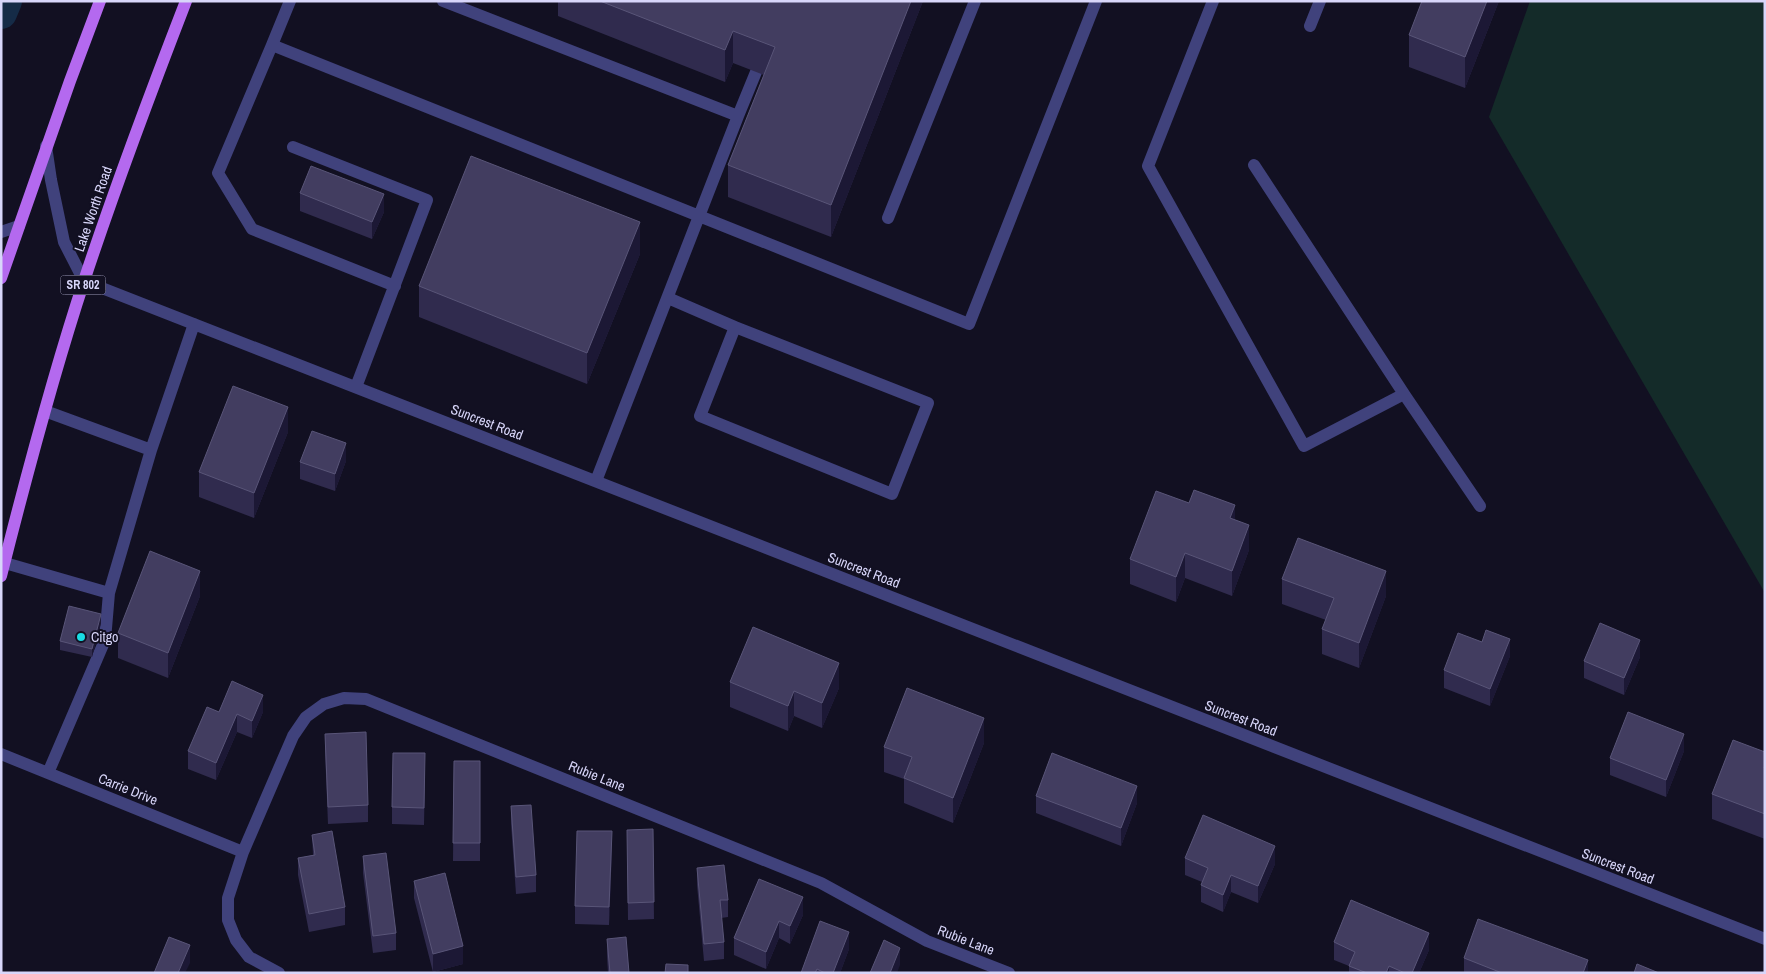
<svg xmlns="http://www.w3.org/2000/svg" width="1766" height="974" font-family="'Archivo Narrow',sans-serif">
<rect width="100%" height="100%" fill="#121022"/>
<path fill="#142b29" d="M1530 1H1765V593L1489 117Z"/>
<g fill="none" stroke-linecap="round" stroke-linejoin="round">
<path stroke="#152b47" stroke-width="32" d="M1 13 6 1"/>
<path stroke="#40427c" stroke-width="12" d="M290 1 272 45 969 324 1096 1
M443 1 738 116 596 481
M1213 1 1148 166 1304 446 1404 394 1254 165
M1310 26 1320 1
M272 45 218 173 252 229 395 286
M738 116 756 72
M46 146 51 180 64 242 84 281 1765 939
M293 147 427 200 356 387
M888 218 975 1
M1 232 19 226
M668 298 735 327 700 416 892 494 928 403 735 327
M1404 394 1480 506
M45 411 151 450 194 324
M5 563 109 593 151 450
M1 754 243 852
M48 773 105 640 109 593
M279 973 249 957 236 940 228 920V898L243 852 293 736 306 717 324 704 344 698 366 699 821 883 927 941 1009 973"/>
<path stroke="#b469ef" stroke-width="12" d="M1 278 70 81 100 1
M1 576C26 477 52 378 84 281 115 187 150 94 186 1"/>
</g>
<path fill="#302b4e" d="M558 1H923L831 237 728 197V165L764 75 733 63 725 82 558 16Z
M1499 1 1465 88 1409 67V35Z
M300 193 384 212 372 239 300 211Z
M640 254 587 384 419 317V286Z
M288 432 254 518 199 497V472Z
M346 461 335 491 300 479V462Z
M1189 503 1235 520 1249 550 1232 596 1185 578 1176 602 1130 584V559Z
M1282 579 1386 596 1359 668 1322 654V629L1326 620 1282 604Z
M200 596 168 678 118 658V633Z
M101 623 92 657 60 650V641Z
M1510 656 1490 706 1444 688V670Z
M1640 657 1624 695 1584 678V661Z
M730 682 839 688 822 728 794 716 788 731 730 707Z
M219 712H263L252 738 237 732 216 780 188 769V751Z
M325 734 368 805V822L328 824 325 751Z
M984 743 953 823 904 803V779L884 772V747Z
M1684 751 1666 797 1610 775V758Z
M1765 752V839L1712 819V794Z
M454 761H480V861H453Z
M425 771 424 825 392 824V807Z
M1036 796 1137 803 1121 846 1036 813Z
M511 806 536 875V892L516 894 511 824Z
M653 829 654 919 628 920 627 830Z
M312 835 345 907V925L309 932 298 875V858L313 855Z
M612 849 609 925 575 924V906Z
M363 856 396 933V950L373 953 363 873Z
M1185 858 1275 864 1258 903 1231 892 1223 912 1201 902V885L1202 882 1185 875Z
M697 868 728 900V917L721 918 724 942V959L704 961 697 885Z
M759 879 803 915 790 944 779 938 766 969 734 955V938Z
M414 881 463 964 433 972 414 898Z
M607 939 629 973H608L607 956Z
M1334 942 1429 950 1419 973H1349V966L1334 960Z
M849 949 840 973H801Z
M1464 958 1588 973H1464Z"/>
<path fill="#1c1835" d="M911 1H923L831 237V205Z
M1487 1H1499L1465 88V57Z
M733 31V63L725 82V50Z
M384 194V212L372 239V222Z
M640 222V254L587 384V353Z
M288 407V432L254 518V493Z
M346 443V461L335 491V474Z
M1235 505V530L1230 518Z
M1249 525V550L1232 596V571Z
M1185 553V578L1176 602V577Z
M200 571V596L168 678V653Z
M1386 571V596L1359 668V643Z
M101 614V623L92 657V649Z
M1510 639V656L1490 706V689Z
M1640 640V657L1624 695V678Z
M839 663V688L822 728V703Z
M794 691V716L788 731V706Z
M263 695V712L252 738V721Z
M237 714V732L216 780V763Z
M984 718V743L953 823V798Z
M1684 734V751L1666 797V780Z
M425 753V771L424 825V808Z
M1137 786V803L1121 846V828Z
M612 831V849L609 925V907Z
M1275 846V864L1258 903V886Z
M1231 875V892L1223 912V895Z
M803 897V915L790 944V926Z
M779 921V938L766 969V952Z
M849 932V949L840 973H833Z
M1429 933V950L1419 973H1412Z
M190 945V963L185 973H178Z
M463 946V964L433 972V954Z
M900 948V965L897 973H890Z
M1588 960V973H1583Z
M1389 966V973H1386Z"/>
<path fill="#423d60" stroke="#595578" d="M600 1H911L831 205 728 165 775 47 733 31 725 50Z
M1422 1H1487L1465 57 1409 35Z
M471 156 640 222 587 353 419 286Z
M311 166 384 194 372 222 300 193Z
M233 386 288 407 254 493 199 472Z
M312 431 346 443 335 474 300 462Z
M1194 490 1235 505 1230 518 1249 525 1232 571 1185 553 1176 577 1130 559 1156 491 1189 503Z
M1298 538 1386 571 1359 643 1322 629 1334 598 1282 579Z
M150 551 200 571 168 653 118 633Z
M69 606 101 614 92 649 60 641Z
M1600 623 1640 640 1624 678 1584 661Z
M753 627 839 663 822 703 794 691 788 706 730 682Z
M1486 630 1510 639 1490 689 1444 670 1458 633 1482 642Z
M232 681 263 695 252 721 237 714 216 763 188 751 207 707 219 712Z
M907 688 984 718 953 798 904 778 912 757 884 747Z
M1628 712 1684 734 1666 780 1610 758Z
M366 732 368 805 328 807 325 734Z
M1733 740 1765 752V765L1764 768H1765V814L1712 794Z
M393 753H425L424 808 392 807Z
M1052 753 1137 786 1121 828 1036 796Z
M454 761H480V843H453Z
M531 805 536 875 516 877 511 806Z
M1203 815 1275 846 1258 886 1231 875 1223 895 1201 885 1208 868 1185 858Z
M653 829 654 902 628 903 627 830Z
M332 831 345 907 309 914 298 858 315 855 312 835Z
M577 831H612L609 907 575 906Z
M386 853 396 933 373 936 363 856Z
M724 865 728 900H720L724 942 704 944 697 868Z
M445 873 463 946 433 954 414 881Z
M759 879 803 897 790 926 779 921 766 952 734 938Z
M1351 900 1429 933 1412 973H1405L1389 966 1386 973H1367L1349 966 1355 952 1334 942Z
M1478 919 1588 960 1583 973H1502L1464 958Z
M820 921 849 932 833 973H825L817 969 815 973H801Z
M169 937 190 945 178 973H154Z
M626 937 629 973H610L607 939Z
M884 940 900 948 890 973H870Z
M666 964 688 965V973H665Z
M1637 964 1659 973H1634Z"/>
<circle fill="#19dbe3" stroke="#121022" stroke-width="2" cx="81" cy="637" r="5"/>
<g text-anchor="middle" stroke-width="4" stroke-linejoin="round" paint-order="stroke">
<rect fill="#121022" stroke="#9d9bb9" stroke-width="1" x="60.5" y="275.5" width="45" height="19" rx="4"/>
<g font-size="12" font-weight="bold" fill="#d8d6fa">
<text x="83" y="289">SR 802</text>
</g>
<g font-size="14" fill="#d8d6fa" stroke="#121022">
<text transform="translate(93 209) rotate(-71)" y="5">Lake Worth Road</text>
<text transform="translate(487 422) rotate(21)" y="5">Suncrest Road</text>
<text transform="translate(864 570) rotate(21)" y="5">Suncrest Road</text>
<text transform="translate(1241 718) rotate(21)" y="5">Suncrest Road</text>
<text transform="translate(597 776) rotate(22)" y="5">Rubie Lane</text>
<text transform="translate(128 789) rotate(22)" y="5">Carrie Drive</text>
<text transform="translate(1618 866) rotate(21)" y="5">Suncrest Road</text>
<text transform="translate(966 940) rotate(21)" y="5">Rubie Lane</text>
</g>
<g font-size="14" fill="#d8d6fa" stroke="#121022" text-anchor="start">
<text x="91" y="642">Citgo</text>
</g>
</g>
<rect width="1766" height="974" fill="none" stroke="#d8d6fa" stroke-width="5"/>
</svg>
